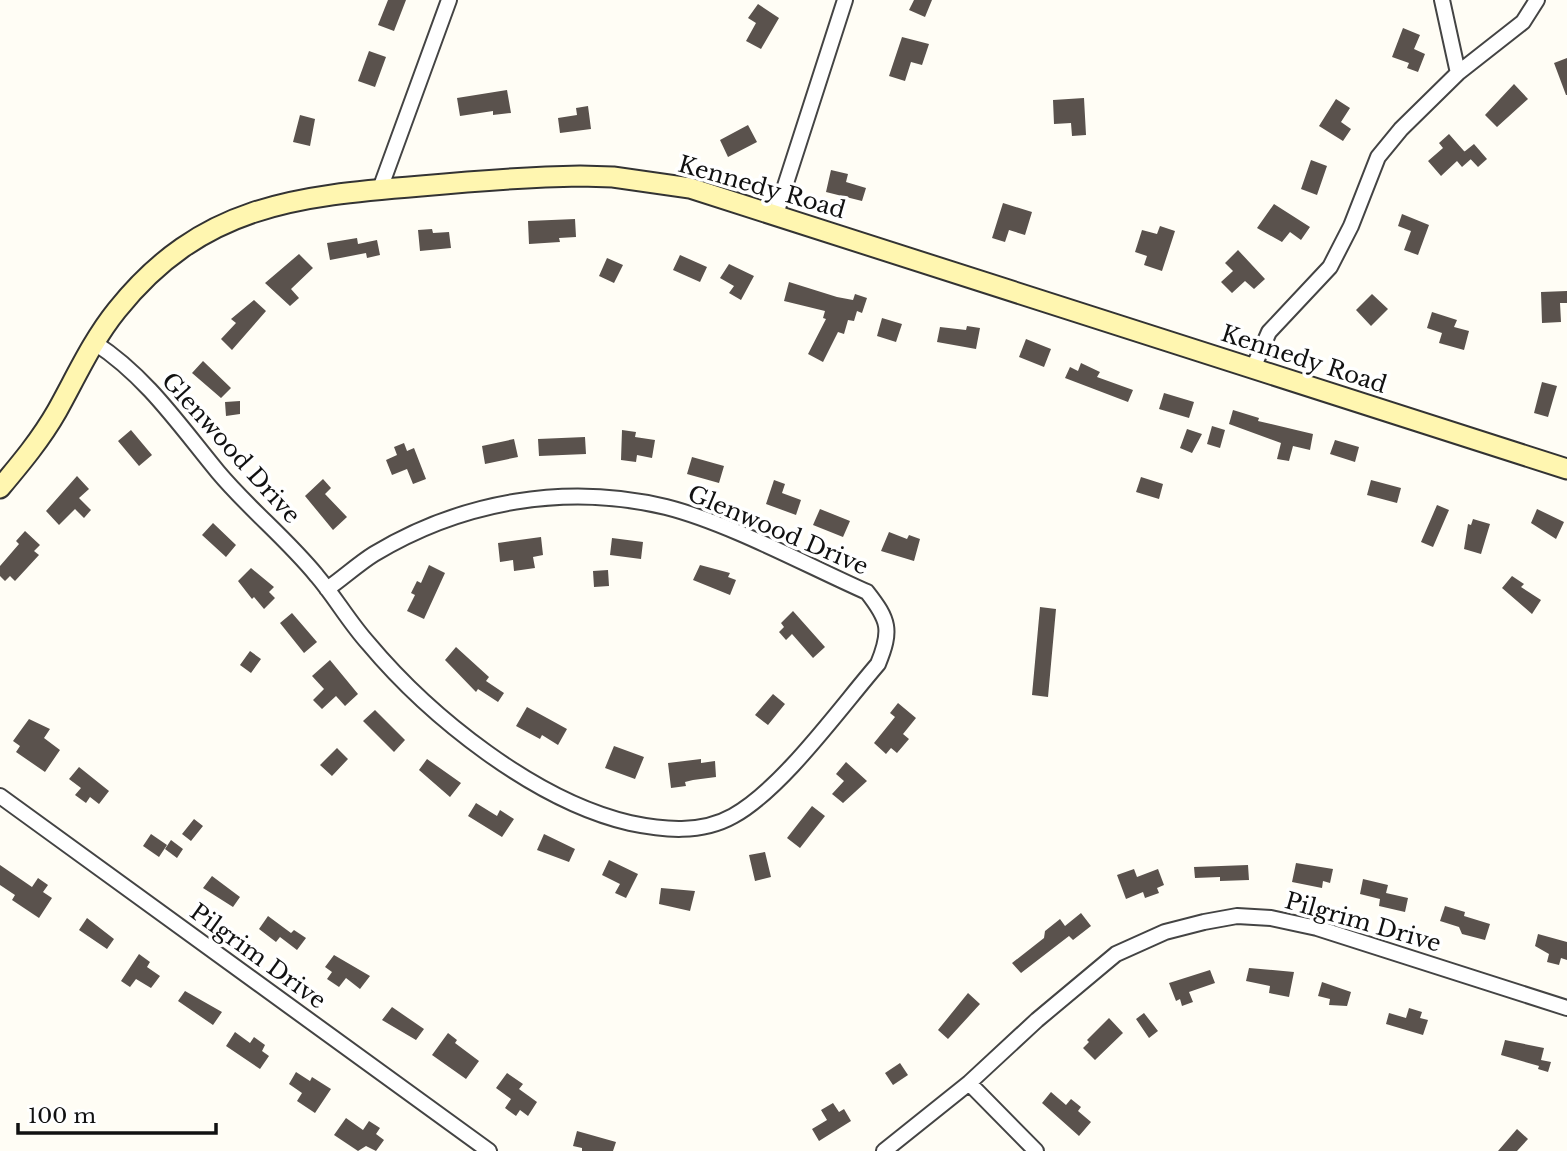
<svg xmlns="http://www.w3.org/2000/svg" width="1567" height="1151" font-family="'Libre Baskerville',serif">
<rect width="100%" height="100%" fill="#fffdf5"/>
<path fill="#5a524d" d="M388 0H406L394 31 378 25Z
M914 0H932L925 17 909 10Z
M758 4 779 18 761 49 746 41 756 23 748 18Z
M1403 28 1420 35 1414 49 1425 54 1418 72 1407 68 1409 63 1392 57Z
M902 37 929 44 922 65 911 62 905 81 889 76Z
M369 51 386 57 375 87 358 81Z
M1567 58V95H1566L1554 63Z
M1514 84 1528 99 1497 127 1485 115Z
M507 90 511 113 493 115V111L460 116 457 98Z
M1084 98 1086 135 1072 136 1071 123 1054 124 1053 100Z
M1336 99 1350 108 1341 122 1351 129 1343 141 1319 126Z
M588 106 591 129 560 133 558 118 577 115 576 108Z
M300 115 315 119 310 146 293 142Z
M748 125 757 142 728 157 720 140Z
M1449 134 1471 159 1462 167 1457 161 1441 176 1428 161 1443 148 1439 143Z
M1474 144 1487 159 1478 167 1464 152Z
M1311 160 1327 166 1317 195 1301 189Z
M831 170 848 174 846 182 866 188 862 201 826 192Z
M1003 203 1032 212 1025 235 1009 230 1005 242 992 238Z
M1274 204 1310 227 1301 240 1290 232 1282 242 1257 228Z
M1402 214 1429 225 1418 255 1404 250 1411 231 1398 226Z
M575 219 576 237 559 238 560 242 529 244 528 221Z
M1160 226 1175 231 1162 271 1144 265 1147 256 1135 252 1142 230 1157 234Z
M432 229 433 233 449 232 451 248 420 251 418 230Z
M357 238 358 244 377 240 380 255 367 258 366 253 330 260 327 243Z
M1238 250 1265 279 1254 289 1245 281 1232 293 1221 282 1233 271 1225 263Z
M299 254 313 268 291 289 299 298 290 306 265 283Z
M680 255 707 267 700 282 673 270Z
M607 258 623 265 614 283 599 276Z
M729 264 754 276 741 300 729 293 734 286 720 278Z
M789 282 837 297 853 300 855 294 867 298 862 313 857 311 854 321 848 320 844 334 838 332 823 362 808 354 826 319 823 318 825 311 784 301Z
M1567 291V303H1560L1561 322 1542 323 1541 292Z
M1372 294 1388 309 1371 326 1356 310Z
M254 300 266 311 232 350 221 339 236 323 231 319Z
M1432 312 1457 320 1454 327 1469 331 1464 350 1439 343 1442 333 1427 328Z
M882 318 902 324 896 342 877 336Z
M967 326 980 328 976 349 937 342 940 327 966 330Z
M1026 339 1051 349 1044 367 1019 357Z
M203 361 231 388 221 398 192 373Z
M1081 363 1100 372 1097 377 1133 390 1128 402 1065 378 1070 367 1078 371Z
M1542 382 1557 386 1548 417 1534 413Z
M1164 393 1194 402 1189 418 1159 409Z
M240 401V414L226 416 225 402Z
M1233 410 1259 418 1258 421 1313 434 1310 450 1293 446 1289 461 1277 459 1281 443 1229 424Z
M1212 426 1225 430 1220 448 1207 444Z
M1187 429 1202 434 1192 453 1180 448Z
M131 430 152 455 139 466 118 441Z
M622 430 636 432 635 437 655 440 652 458 637 455 636 462 621 460Z
M585 437 586 454 539 456 538 439Z
M514 439 518 457 485 464 482 446Z
M1335 440 1359 447 1355 462 1330 454Z
M404 443 407 451 414 448 426 479 413 484 407 469 392 475 386 460 397 455 394 447Z
M692 457 724 466 719 483 687 474Z
M77 476 89 489 79 498 91 510 84 518 75 509 59 525 46 511Z
M1141 477 1163 484 1159 499 1136 492Z
M323 479 331 488 325 494 347 517 333 530 305 496Z
M774 480 785 484 782 493 801 500 796 515 766 504Z
M1371 480 1401 488 1397 503 1367 495Z
M1437 505 1449 510 1433 547 1421 542Z
M820 509 850 521 843 537 813 525Z
M1537 509 1564 522 1556 539 1531 523Z
M1473 519 1490 524 1481 554 1464 549 1468 524 1471 525Z
M213 523 236 545 226 557 202 535Z
M25 531 40 545 34 551 39 555 15 581 10 576 5 581 0 576V566L19 544 16 541Z
M889 532 907 539 909 535 920 539 914 561 881 551Z
M541 537 543 555 533 557 535 568 514 571 513 560 500 562 498 543Z
M612 538 643 542 641 559 610 555Z
M429 565 445 573 424 619 407 611 415 595 411 593 417 581 421 583Z
M700 565 730 573 728 577 736 580 730 595 693 580Z
M251 568 274 587 269 592 275 598 264 609 254 597 252 599 238 581Z
M608 570 609 586 594 587 593 571Z
M1512 576 1524 584 1521 587 1541 600 1532 614 1502 588Z
M1040 607 1056 609 1048 697 1032 695Z
M793 611 825 647 813 658 792 634 786 640 779 632 784 627 781 623Z
M292 613 317 642 304 653 280 623Z
M456 647 489 677 486 681 504 693 498 702 478 689 476 692 445 660Z
M250 651 261 659 251 673 240 665Z
M330 660 358 694 345 706 336 696 322 709 313 700 324 689 312 676Z
M773 694 785 704 768 725 755 715Z
M898 703 916 718 903 734 909 739 897 753 891 748 886 754 874 743 895 717 890 713Z
M527 707 567 729 558 745 542 735 540 739 516 726Z
M375 710 405 740 394 752 363 721Z
M29 719 50 729 44 738 60 750 45 772 16 752 20 746 13 741Z
M614 746 644 757 635 779 605 768Z
M337 748 348 759 332 776 320 765Z
M427 759 461 783 450 797 419 770Z
M701 759V763L715 761 716 777 693 780 685 782 686 786 671 788 668 763Z
M846 762 867 781 843 803 832 794 844 781 836 774Z
M79 767 109 791 99 804 90 797 86 803 75 795 81 788 69 779Z
M476 803 497 816 500 810 514 819 502 837 468 816Z
M812 806 825 816 800 848 787 838Z
M194 819 203 826 191 841 182 834Z
M151 834 167 845 159 857 143 846Z
M544 834 575 849 569 862 537 850Z
M171 840 183 849 177 858 165 849Z
M765 852 771 877 755 881 749 855Z
M609 860 638 874 626 898 615 893 620 884 602 875Z
M1296 863 1333 869 1330 883 1323 881 1322 888 1292 882Z
M0 865 32 887 38 878 48 885 43 892 52 898 39 918 12 900 15 895 0 885Z
M1248 865 1249 880 1220 881V877L1195 878 1194 867Z
M1134 869 1137 877 1158 869 1164 885 1157 888 1159 893 1145 898 1143 892 1126 899 1117 875Z
M212 876 240 897 233 907 203 888Z
M1363 879 1388 885 1386 893 1408 898 1405 912 1379 906 1380 899 1360 894Z
M661 888 695 891 690 911 659 904Z
M1445 906 1465 912 1464 916 1490 924 1485 940 1462 934 1459 927 1440 921Z
M1081 913 1091 926 1073 940 1069 936 1021 973 1012 963 1044 938 1045 931 1060 919 1065 926Z
M268 916 291 933 294 930 306 938 297 950 280 937 276 942 259 929Z
M87 918 114 939 107 949 79 930Z
M1538 934 1567 942V960L1561 958 1559 965 1547 962 1549 954 1535 946Z
M139 954 150 962 147 967 160 976 151 988 136 979 130 987 121 981Z
M334 955 370 976 360 989 346 978 339 987 327 979 332 972 325 967Z
M1249 968 1294 972 1289 997 1269 993 1270 986 1246 981Z
M1210 970 1215 983 1189 992 1193 1002 1182 1006 1180 999 1176 1001 1169 983Z
M1322 982 1351 992 1347 1006 1329 1005 1330 999 1318 996Z
M185 991 222 1012 213 1025 178 1001Z
M968 993 980 1004 948 1039 938 1030Z
M392 1007 424 1029 416 1040 382 1020Z
M1409 1008 1422 1012 1420 1018 1428 1020 1423 1035 1386 1024 1389 1013 1406 1018Z
M1144 1013 1158 1031 1149 1038 1136 1019Z
M1109 1018 1123 1033 1095 1060 1083 1048 1089 1042 1087 1040Z
M235 1032 250 1043 254 1037 265 1045 262 1051 269 1056 260 1069 226 1046Z
M448 1033 457 1040 455 1043 479 1061 466 1079 432 1055Z
M1505 1040 1544 1048 1540 1064 1541 1060 1551 1062 1548 1072 1538 1069 1539 1066 1501 1055Z
M900 1063 908 1075 893 1085 885 1073Z
M296 1072 310 1081 312 1077 331 1089 315 1113 297 1101 302 1093 289 1084Z
M507 1073 523 1084 519 1089 537 1102 528 1116 520 1110 516 1116 505 1108 511 1099 496 1088Z
M1051 1092 1066 1105 1071 1099 1081 1107 1078 1111 1091 1122 1079 1136 1042 1103Z
M833 1103 839 1112 844 1109 851 1121 819 1141 812 1129 827 1120 821 1110Z
M346 1118 363 1130 369 1121 380 1128 376 1134 384 1140 376 1151 366 1146 358 1151 334 1135Z
M1517 1129 1528 1139 1517 1151H1498Z
M577 1131 616 1142 613 1151H582V1148L573 1146Z"/>
<g fill="none" stroke-linecap="round" stroke-linejoin="round">
<g stroke="#444" stroke-width="18">
<path id="street" d="M1442 0 1458 73 1523 22 1537 0
M380 189 449 0
M776 214 845 0
M95 343C146 376 180 426 218 472 249 509 287 539 317 576 335 597 349 622 368 643 430 717 535 801 630 823 663 830 701 834 733 816 782 789 840 708 878 664 892 630 889 620 867 592 806 565 729 523 666 507 566 483 462 501 374 554 358 564 343 578 327 589
M1253 368 1269 332 1330 267 1351 226 1378 157 1401 129 1458 73
M0 796 489 1151
M969 1083 1036 1151
M884 1151 969 1083 1037 1020 1116 954 1165 932 1204 922 1237 916 1271 918 1317 928 1567 1008"/>
</g>
<g stroke="#333" stroke-width="23">
<path id="secondary" d="M0 488C21 463 41 439 57 411 76 377 92 341 117 310 201 205 296 196 421 186 474 181 527 177 580 176L613 177 690 188 1567 469"/>
</g>
<use href="#street" stroke="#fff" stroke-width="14"/>
<use href="#secondary" stroke="#fff6b0" stroke-width="19"/>
</g>
<g text-anchor="middle" stroke-width="7" stroke-linejoin="round" paint-order="stroke">
<g font-size="23" fill="#111" stroke="#fff">
<text transform="translate(762 187) rotate(16)" y="8">Kennedy Road</text>
<text transform="translate(1304 359) rotate(18)" y="8">Kennedy Road</text>
<text transform="translate(231 448) rotate(48)" y="8">Glenwood Drive</text>
<text transform="translate(778 530) rotate(23)" y="8">Glenwood Drive</text>
<text transform="translate(1363 922) rotate(16)" y="8">Pilgrim Drive</text>
<text transform="translate(258 956) rotate(36)" y="8">Pilgrim Drive</text>
</g>
</g>
<path d="M18 1123v10h198v-10" fill="none" stroke="#111111" stroke-width="3.5"/>
<text x="28" y="1123" font-size="21" fill="#111111" stroke="#ffffff" stroke-width="5" paint-order="stroke">100 m</text>
</svg>
